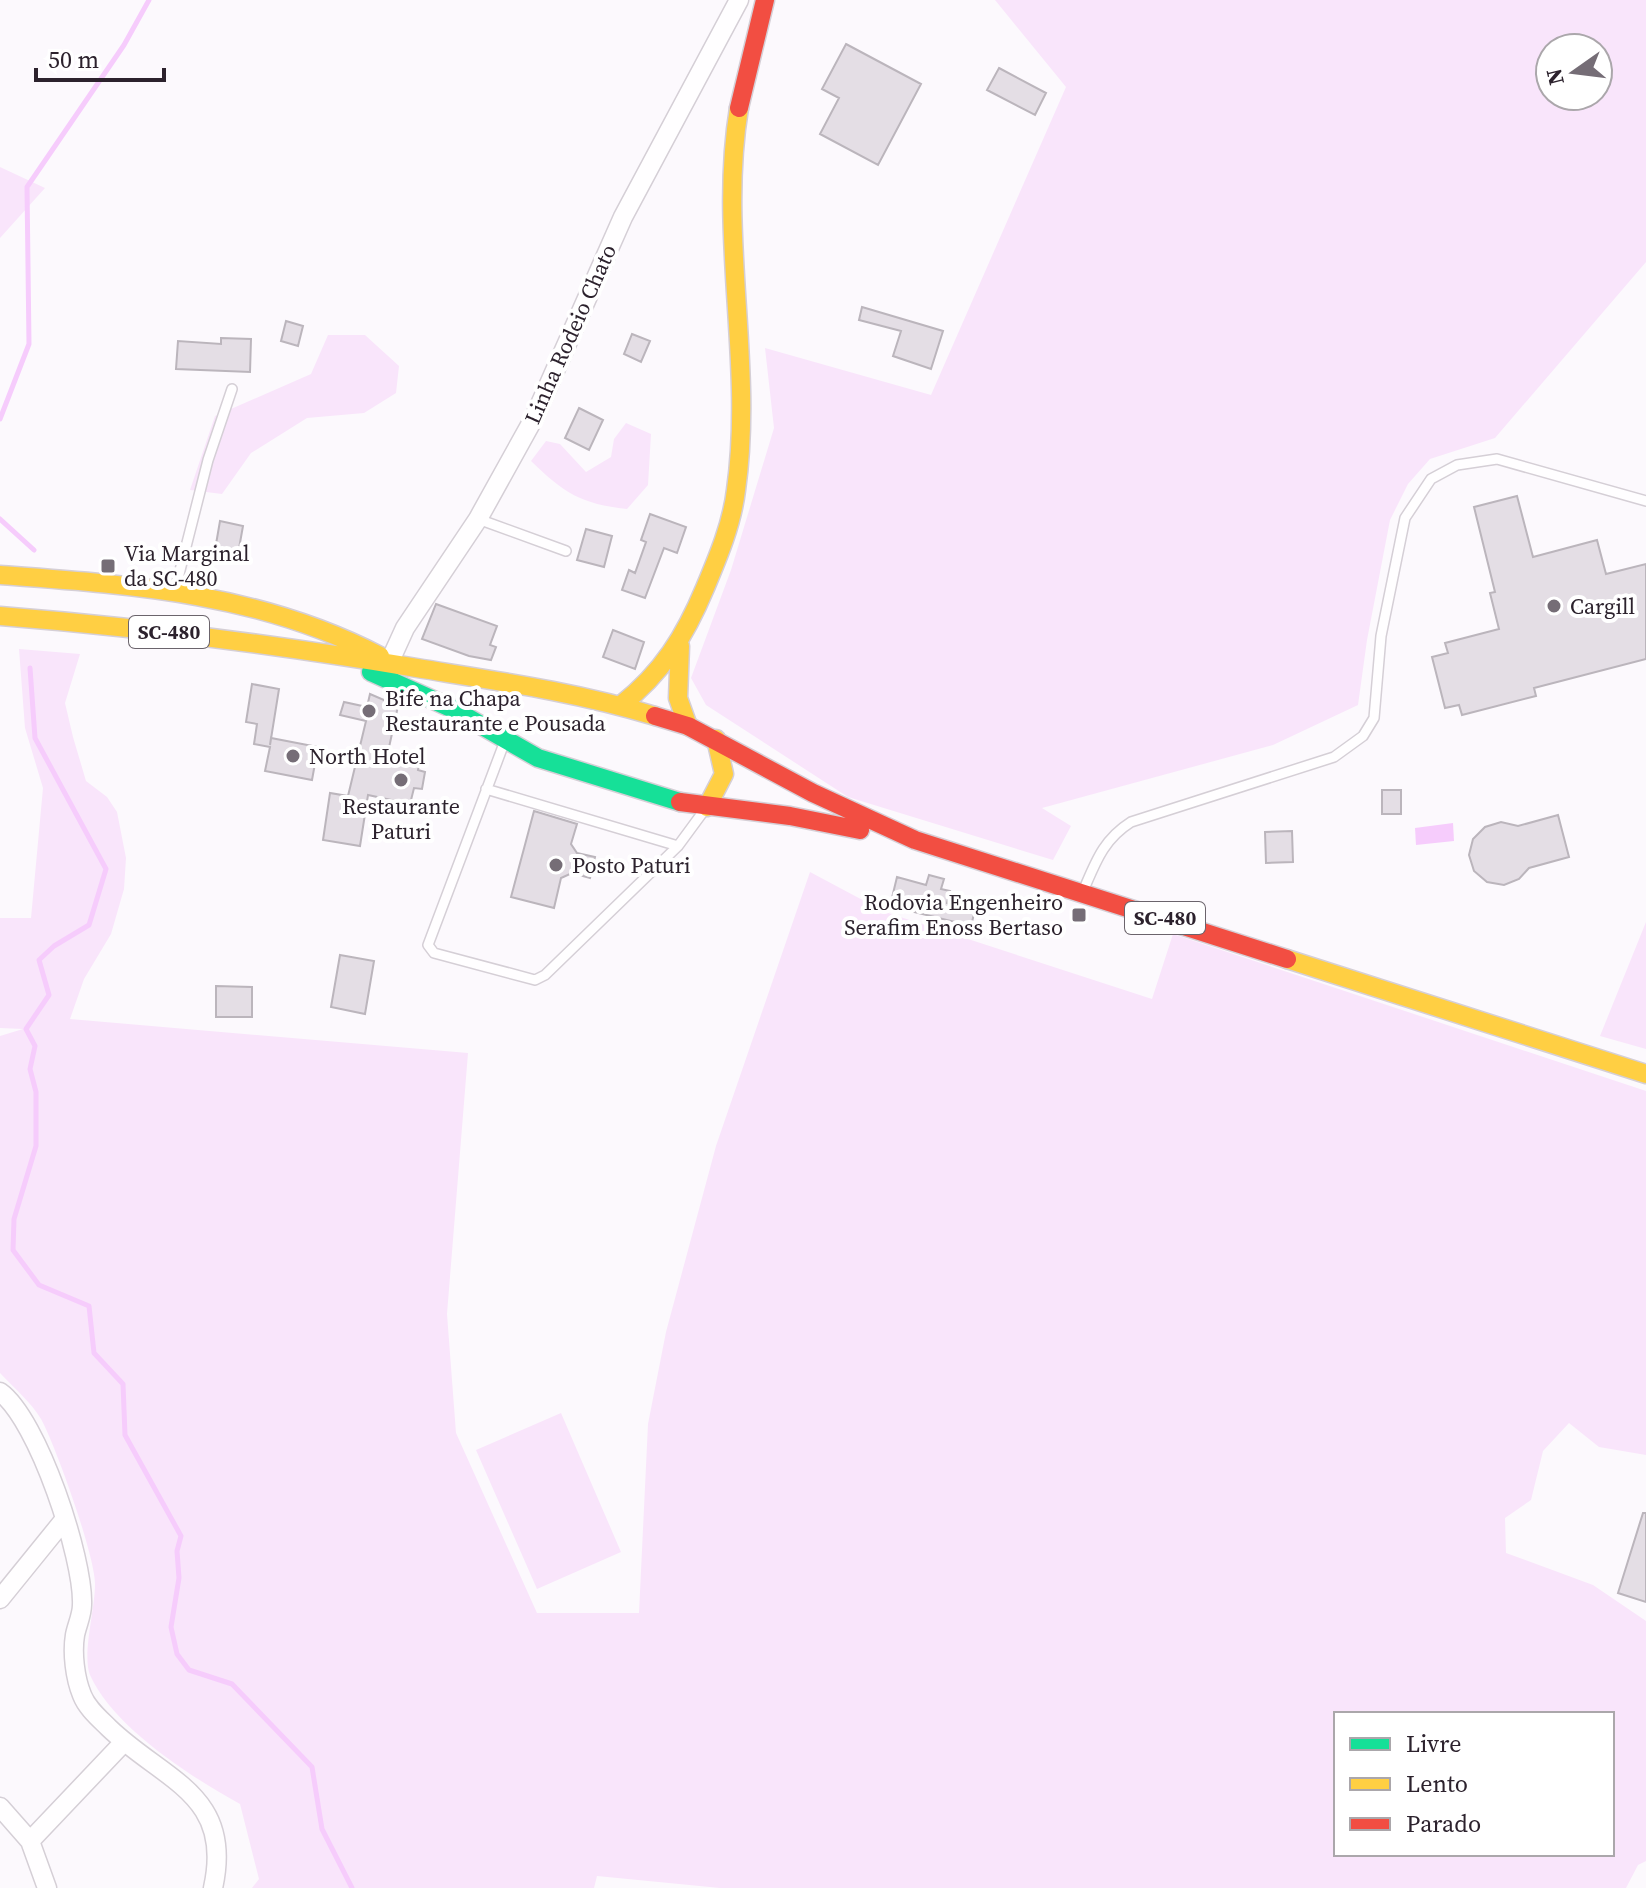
<svg xmlns="http://www.w3.org/2000/svg" width="1646" height="1888" font-family="'Source Serif 4',serif">
<rect width="100%" height="100%" fill="#fcf9fd"/>
<path fill="#f9e5fb" fill-rule="evenodd" d="M995 0H1646V262L1495 438 1430 459 1408 484 1390 520 1367 640 1358 705 1273 745 1042 808 1071 826 1053 860 848 797 706 705 691 678 731 570 774 428 765 348 931 395 1066 87ZM1550 48H1598V96H1550Z
M0 167 45 188 0 238Z
M328 335H365L399 366 396 393 364 413 307 418 251 453 222 494 190 490 215 416 311 374Z
M626 423 651 434 648 485 627 509C581 504 564 493 531 461L546 441 560 444 586 472 611 457 614 439Z
M19 649 80 654 65 703 73 737 86 781 107 797 117 812 126 858 124 889 111 934 84 979 70 1019 468 1053 447 1314 456 1433 537 1613H639L648 1424 666 1332 716 1146 810 872 885 912 1152 999 1173 934 1646 1091V1455L1599 1447 1569 1423 1543 1451 1531 1500 1505 1518 1506 1553 1593 1585 1646 1621V1861L1638 1865 1626 1888H720L597 1876 594 1888H252L259 1879 240 1804C191 1777 113 1727 90 1675 82 1655 95 1609 95 1585 96 1558 55 1444 41 1419 31 1402 13 1387 0 1373V1036L23 1029 0 1028V918H31L43 788 25 728ZM1336 1714H1612V1854H1336Z
M1646 922V1049L1600 1036Z
M561 1413 621 1552 537 1589 476 1450Z"/>
<path fill="#f6ccfc" d="M1453 823 1454 841 1416 845 1415 828Z"/>
<g fill="none" stroke-linecap="round" stroke-linejoin="round">
<path stroke="#f6ccfc" stroke-width="5" d="M0 419 29 344 27 187 124 45 149 0
M0 519 34 550
M30 668 35 738 106 869 89 925 54 946 39 960 49 995 26 1029 35 1046 30 1069 36 1092V1146L14 1219 13 1250 39 1285 89 1306 94 1353 123 1384 125 1435 181 1536 177 1551 179 1578 171 1627 177 1654 189 1670 232 1684 312 1767 322 1829 352 1888"/>
</g>
<path fill="#e4dee5" stroke="#bbb5bc" stroke-width="2" d="M846 44 921 84 878 165 820 134 839 98 822 89Z
M999 68 1046 93 1035 115 987 90Z
M862 307 943 331 931 369 893 356 901 331 859 320Z
M286 321 303 326 298 346 281 341Z
M632 334 650 341 641 362 624 354Z
M221 338 251 339 250 372 176 369 178 341 221 344Z
M579 408 603 420 589 450 565 438Z
M1517 496 1533 557 1597 540 1606 574 1646 564V659L1534 688 1536 696 1462 715 1459 705 1445 708 1432 657 1448 653 1445 643 1499 629 1490 593 1495 592 1474 507Z
M650 514 686 527 677 553 664 548 645 598 622 590 629 570 635 573 646 542 641 540Z
M220 521 243 526 238 554 215 550Z
M586 529 612 536 604 567 577 560Z
M436 604 497 626 490 645 496 647 491 660 469 656 422 639Z
M613 630 644 642 635 669 603 657Z
M252 684 279 689 270 745 271 738 318 747 312 780 265 771 270 747 254 744 257 724 246 722Z
M370 694 398 706 388 752 420 759 418 770 425 772 422 789 414 788 410 804 368 795 360 846 323 840 330 793 348 796 366 721 340 715 344 702 367 707Z
M1382 790H1401V814H1382Z
M534 811 577 824 571 844 577 853 595 857 590 878 572 873 561 878 554 908 511 897Z
M1558 815 1569 857 1529 868 1519 879 1504 885 1487 882 1474 871 1469 855 1473 839 1485 827 1501 822 1518 826Z
M1292 831 1293 862 1266 863 1265 832Z
M929 875 944 879 941 889 950 891 947 903 975 910 971 926 890 906 897 877 926 885Z
M340 955 374 961 365 1014 331 1007Z
M216 986 252 987V1017H216Z
M1643 1513H1646V1602L1618 1593Z"/>
<g fill="none" stroke-linecap="round" stroke-linejoin="round">
<g stroke="#d5cfd6" stroke-width="12">
<path id="lane" d="M478 519 566 551
M175 590 208 460 232 389
M503 746 428 945 434 953 535 980 545 975 678 846 703 812
M486 789 678 846
M1084 889C1096 861 1104 839 1131 822L1334 757 1363 736 1374 718 1381 636 1405 518 1431 479 1457 465 1497 459 1646 501"/>
</g>
<g stroke="#d5cfd6" stroke-width="21">
<path id="street" d="M390 661 405 628 478 519 534 418 623 217 739 0
M0 1392C38 1419 84 1559 82 1605 82 1615 77 1625 75 1635 72 1653 75 1678 82 1695 87 1708 99 1718 109 1728 164 1781 234 1794 213 1888
M0 1599 64 1520
M0 1807 30 1841 47 1888
M30 1841 124 1742"/>
</g>
<g stroke="#d5cfd6" stroke-width="21">
<path id="fast" d="M371 672 451 708 538 758 680 802"/>
</g>
<g stroke="#d5cfd6" stroke-width="21">
<path id="slow" d="M0 575C135 585 258 593 380 656
M0 616C140 627 278 645 417 668 497 681 577 692 655 716
M680 646 678 698 688 726
M621 705C662 673 685 636 705 588 718 557 732 524 736 490 754 363 718 235 739 108
M707 807 724 774 716 739
M1287 959 1646 1074"/>
</g>
<g stroke="#d5cfd6" stroke-width="21">
<path id="jam" d="M739 108 765 0
M655 716 688 726 813 793 915 840 1287 959
M680 802 790 816 860 830"/>
</g>
<use href="#lane" stroke="#fffeff" stroke-width="9"/>
<use href="#street" stroke="#fffeff" stroke-width="18"/>
<use href="#fast" stroke="#16e098" stroke-width="18"/>
<use href="#slow" stroke="#ffcf43" stroke-width="18"/>
<use href="#jam" stroke="#f24e42" stroke-width="18"/>
</g>
<g fill="#756d76" stroke="#fff" stroke-width="3">
<rect x="100" y="558" width="16" height="16" rx="4"/>
<circle cx="1554" cy="606" r="8"/>
<circle cx="369" cy="711" r="8"/>
<circle cx="293" cy="756" r="8"/>
<circle cx="401" cy="780" r="8"/>
<circle cx="556" cy="865" r="8"/>
<rect x="1071" y="907" width="16" height="16" rx="4"/>
</g>
<g text-anchor="middle" stroke-width="8" stroke-linejoin="round" paint-order="stroke">
<g fill="#fff" stroke="#6b646c" stroke-width="2">
<rect x="129" y="616" width="80" height="32" rx="6"/>
<rect x="1125" y="902" width="80" height="32" rx="6"/>
</g>
<g font-size="20" font-weight="bold" fill="#2c222d">
<text x="169" y="639">SC-480</text>
<text x="1165" y="925">SC-480</text>
</g>
<g font-size="22" fill="#2c222d" stroke="#fff">
<text transform="translate(570 334) rotate(-66)" y="8">Linha Rodeio Chato</text>
</g>
<g font-size="22" fill="#2c222d" stroke="#fff" text-anchor="start">
<text x="124" y="561">Via Marginal<tspan x="124" dy="25">da SC-480</tspan></text>
<text x="1570" y="614">Cargill</text>
<text x="385" y="706">Bife na Chapa<tspan x="385" dy="25">Restaurante e Pousada</tspan></text>
<text x="309" y="764">North Hotel</text>
<text x="401" y="814" text-anchor="middle">Restaurante<tspan x="401" dy="25">Paturi</tspan></text>
<text x="572" y="873">Posto Paturi</text>
<text x="1063" y="910" text-anchor="end">Rodovia Engenheiro<tspan x="1063" dy="25">Serafim Enoss Bertaso</tspan></text>
</g>
</g>
<rect x="1334" y="1712" width="280" height="144" fill="#ffffff" stroke="#aba7ab" stroke-width="2"/>
<rect x="1350" y="1738" width="40" height="12" fill="#16e098" stroke="#aba7ab" stroke-width="2"/>
<text x="1406" y="1752" font-size="24" fill="#2c222d">Livre</text>
<rect x="1350" y="1778" width="40" height="12" fill="#ffcf43" stroke="#aba7ab" stroke-width="2"/>
<text x="1406" y="1792" font-size="24" fill="#2c222d">Lento</text>
<rect x="1350" y="1818" width="40" height="12" fill="#f24e42" stroke="#aba7ab" stroke-width="2"/>
<text x="1406" y="1832" font-size="24" fill="#2c222d">Parado</text>
<g transform="translate(1574 72) rotate(256)"><circle r="38" fill="#ffffff" stroke="#aba7ab" stroke-width="2"/>
<path d="M0-6L14 30L0 20L-14 30Z" fill="#756d76"/>
<text y="-12" font-size="22" font-weight="bold" text-anchor="middle" fill="#2c222d">N</text>
</g>
<path d="M36 68v12h128v-12" fill="none" stroke="#2c222d" stroke-width="4"/>
<text x="48" y="68" font-size="24" fill="#2c222d" stroke="#ffffff" stroke-width="6" paint-order="stroke">50 m</text>
</svg>
